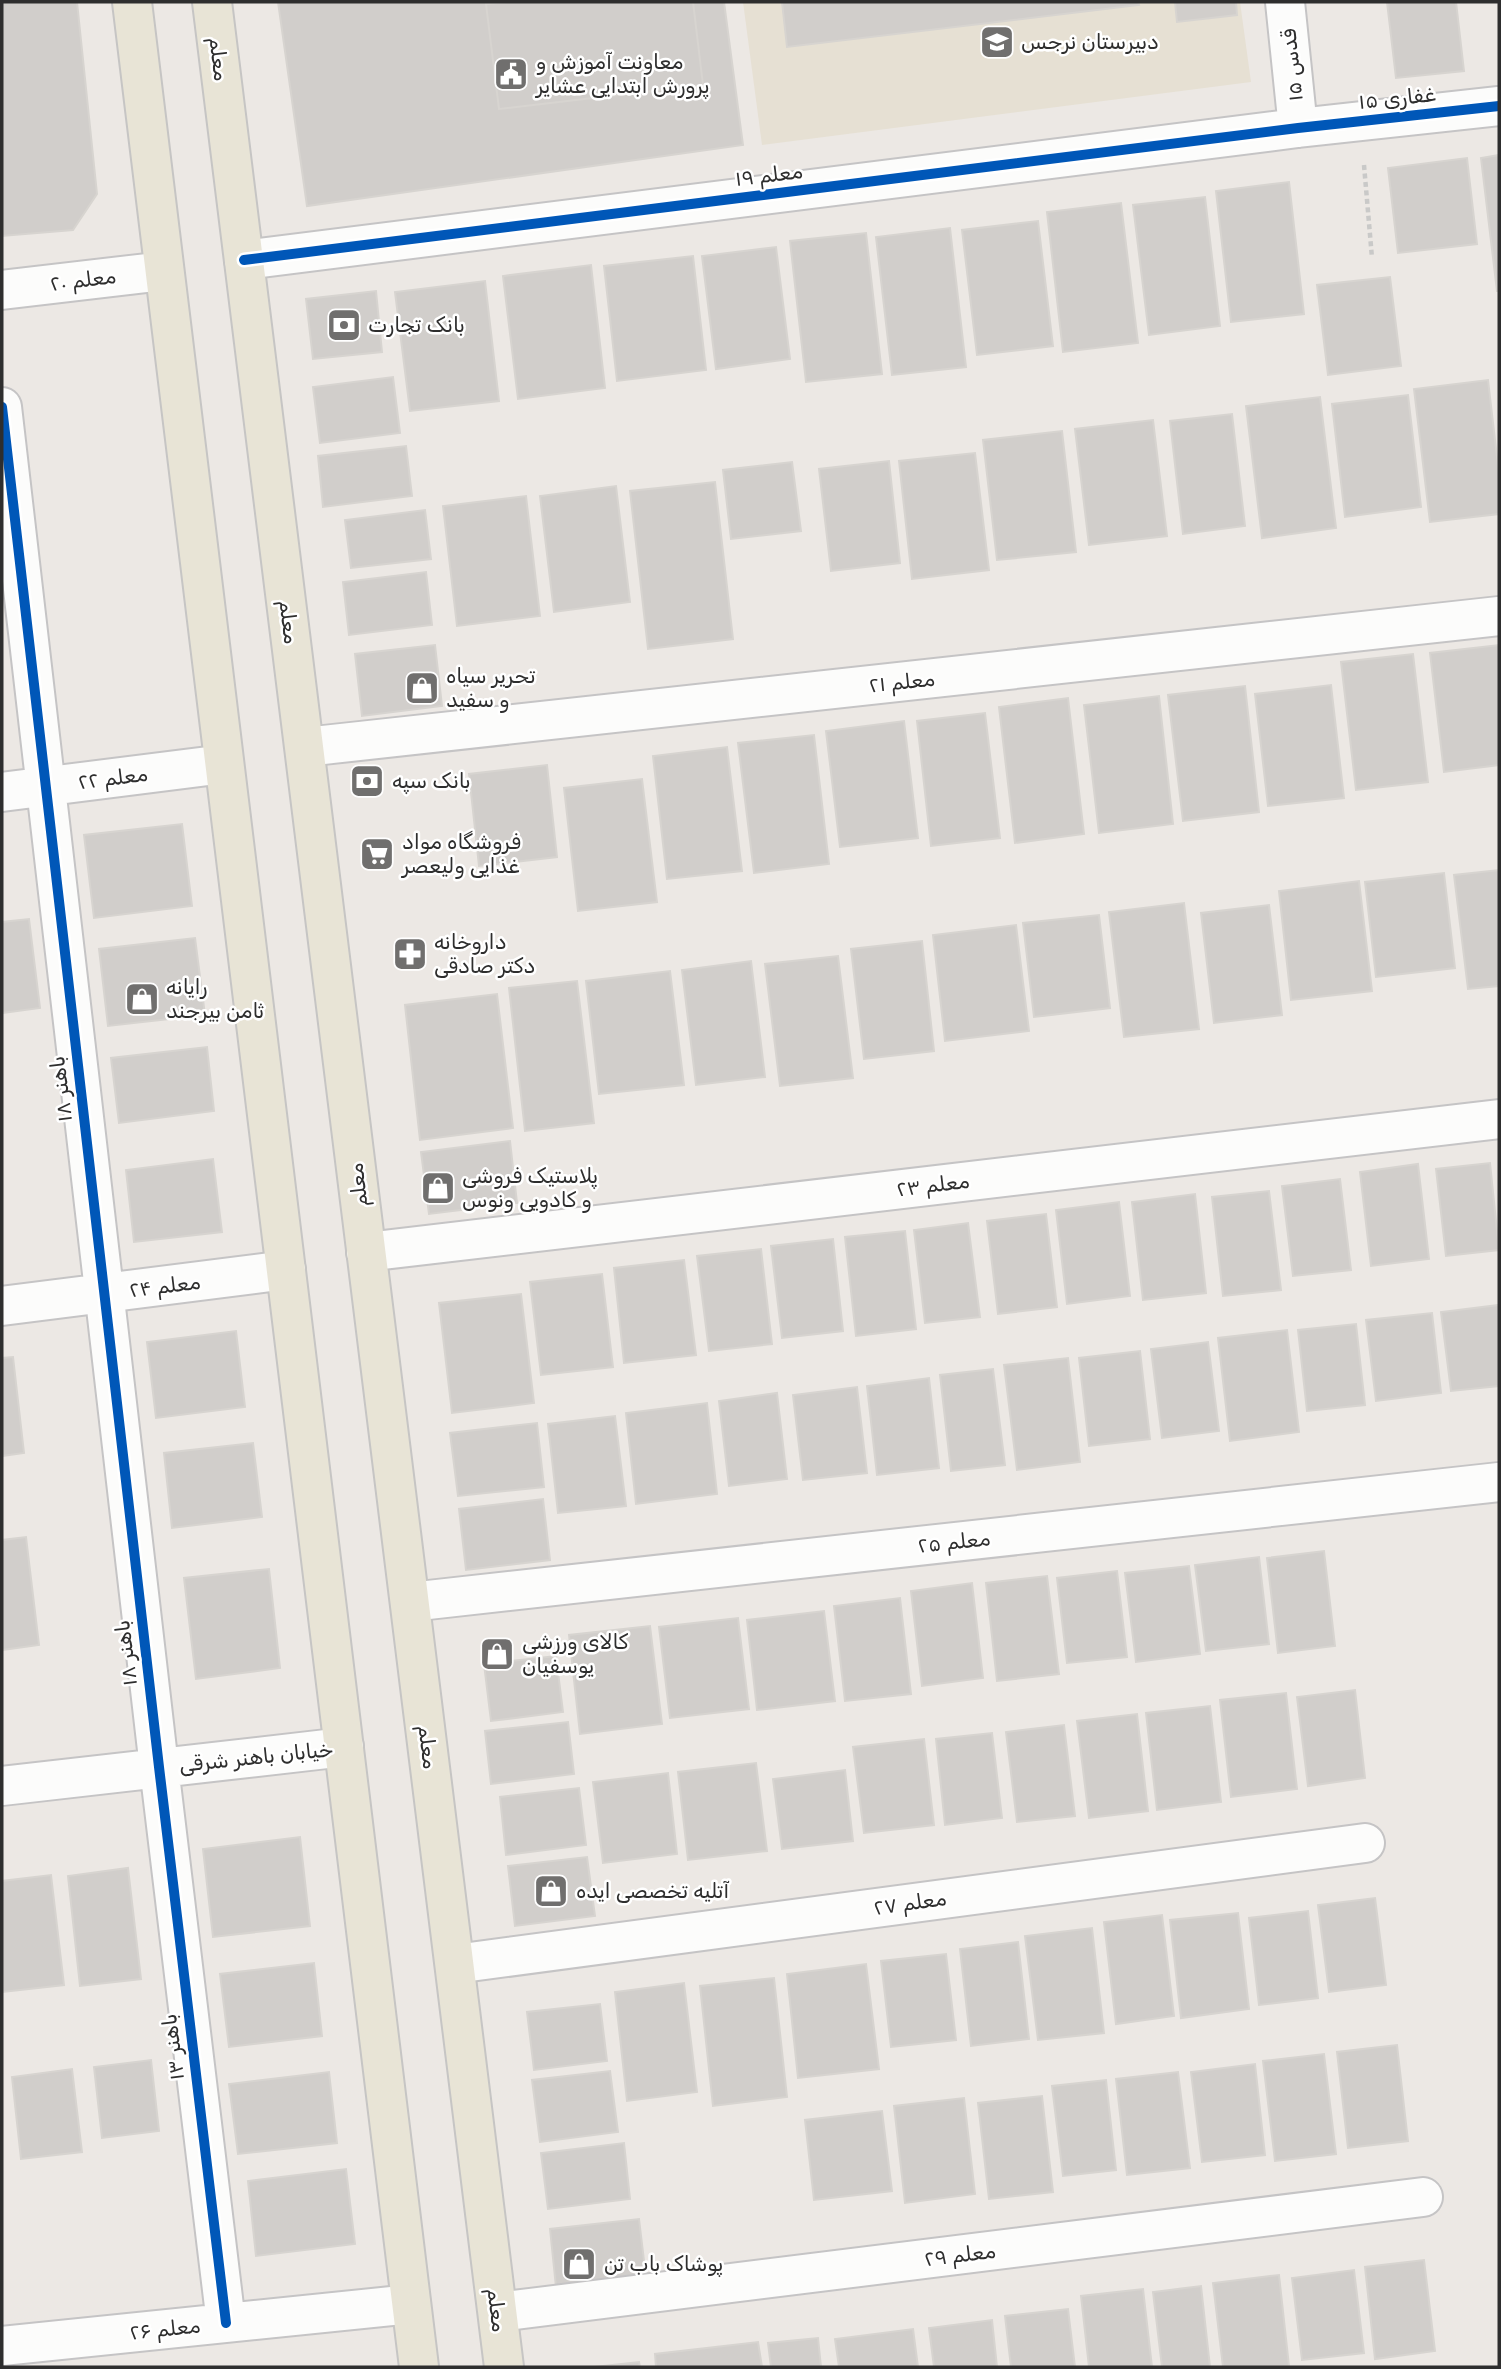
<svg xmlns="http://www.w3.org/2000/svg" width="1501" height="2369" font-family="Rubik,'Noto Sans Arabic',sans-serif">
<rect width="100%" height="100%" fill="#ece8e4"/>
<path fill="#e6e0d3" d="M743 2H1240L1251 82 762 145Z"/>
<path fill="#d1cecb" stroke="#d7d4d0" stroke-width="2" d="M2 2H77L97 194 73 230 2 236Z
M278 2H724L743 145 307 206Z
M508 2H693L703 85 499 109 486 4Z
M782 2H1138L1139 5 787 47Z
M1175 2H1236L1237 15 1177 22Z
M1387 2H1456L1464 71 1396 78Z
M1499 155V291H1497L1481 158Z
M1467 158 1477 244 1398 253 1388 168Z
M1289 182 1304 314 1231 322 1216 191Z
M1205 197 1220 326 1149 335 1133 205Z
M1121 203 1138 343 1063 352 1047 212Z
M1038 221 1053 346 977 355 962 230Z
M950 228 966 367 892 375 876 237Z
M866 233 882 374 806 382 790 241Z
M776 247 790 359 716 369 702 256Z
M693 256 706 370 617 381 604 266Z
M591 265 605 388 518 399 503 276Z
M1390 277 1401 366 1328 375 1317 285Z
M485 281 499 401 410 411 395 292Z
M376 291 382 352 313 359 306 299Z
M393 377 400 433 320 443 313 387Z
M1488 380 1499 474V514L1430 522 1414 389Z
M1408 395 1421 507 1345 517 1332 404Z
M1320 397 1336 528 1262 538 1246 406Z
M1232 414 1245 526 1183 534 1170 421Z
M1153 420 1167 536 1089 545 1075 429Z
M1062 431 1076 552 997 560 983 440Z
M406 446 412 496 323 507 318 456Z
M975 453 989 570 912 579 899 461Z
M889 461 900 563 831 571 819 469Z
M792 462 801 531 731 539 723 470Z
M715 482 733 639 648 649 630 491Z
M616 486 630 602 554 612 540 496Z
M526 496 540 616 457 626 443 506Z
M425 510 431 559 351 568 345 520Z
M426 572 432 625 349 635 343 582Z
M435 645 442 706 362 716 355 654Z
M1499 645V765L1444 772 1430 653Z
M1413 654 1428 782 1356 790 1341 662Z
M1331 685 1344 798 1268 806 1255 694Z
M1245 686 1259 812 1183 821 1168 695Z
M1159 696 1173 824 1099 833 1084 705Z
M1068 698 1084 834 1015 843 999 707Z
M985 713 1000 838 931 846 917 721Z
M904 721 918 838 840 847 826 731Z
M814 735 829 864 754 873 738 743Z
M727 747 742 871 667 879 653 756Z
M547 765 557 857 479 866 469 774Z
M642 779 657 902 578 911 564 788Z
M182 824 192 906 94 918 84 835Z
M1499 870V986L1468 989 1454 875Z
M1444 873 1455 968 1376 977 1365 882Z
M1359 881 1372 991 1291 1000 1279 891Z
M1184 903 1199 1029 1124 1037 1109 912Z
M1269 905 1282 1015 1214 1023 1201 913Z
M1099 915 1110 1008 1034 1017 1023 923Z
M29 919 40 1008 2 1013V922Z
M1016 925 1029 1031 945 1041 933 935Z
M195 938 205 1015 108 1026 99 949Z
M922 941 934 1051 864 1059 851 949Z
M838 956 853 1078 780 1086 765 964Z
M751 961 765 1077 696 1085 682 970Z
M670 971 684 1085 599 1094 586 981Z
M577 981 594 1123 525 1131 509 988Z
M497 994 513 1128 420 1140 405 1005Z
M207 1047 214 1111 119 1123 111 1058Z
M510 1141 517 1203 429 1214 421 1152Z
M213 1159 222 1232 134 1242 126 1170Z
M1490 1163 1499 1250 1446 1256 1436 1169Z
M1418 1164 1429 1259 1371 1266 1360 1172Z
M1340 1179 1351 1270 1293 1276 1282 1186Z
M1269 1191 1281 1290 1223 1296 1212 1197Z
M1195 1194 1206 1293 1143 1300 1132 1202Z
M1119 1202 1130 1296 1067 1304 1056 1210Z
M1046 1214 1057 1307 998 1314 987 1221Z
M968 1223 980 1317 925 1323 914 1230Z
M905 1231 916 1329 856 1336 845 1237Z
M833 1239 843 1331 782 1338 771 1246Z
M761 1249 772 1344 709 1351 697 1256Z
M684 1260 696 1355 624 1363 614 1268Z
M602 1274 613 1367 541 1375 530 1282Z
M521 1294 534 1403 452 1413 439 1303Z
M1499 1305V1386L1451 1391 1441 1312Z
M1432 1313 1441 1393 1376 1401 1366 1320Z
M1356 1324 1365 1405 1307 1411 1298 1330Z
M1287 1330 1299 1432 1230 1441 1218 1338Z
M236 1331 245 1407 156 1418 147 1342Z
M1208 1342 1219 1431 1162 1438 1151 1349Z
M1140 1351 1150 1439 1089 1446 1079 1358Z
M13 1357 24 1453 2 1456V1358Z
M1068 1358 1080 1462 1017 1470 1004 1365Z
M993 1369 1005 1465 951 1471 940 1375Z
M929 1378 939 1468 877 1475 867 1386Z
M857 1387 867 1473 803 1480 793 1395Z
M777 1393 787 1479 729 1486 719 1401Z
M707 1403 717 1494 636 1504 626 1413Z
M615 1416 626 1506 558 1513 548 1424Z
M537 1423 544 1487 458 1496 450 1433Z
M253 1443 262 1517 172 1528 164 1453Z
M543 1499 550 1560 466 1570 459 1509Z
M26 1537 39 1645 2 1650V1540Z
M1324 1551 1335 1646 1278 1653 1267 1558Z
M1259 1557 1269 1644 1206 1651 1195 1565Z
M1189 1566 1200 1654 1136 1662 1125 1573Z
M269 1569 280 1668 196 1679 184 1578Z
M1117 1571 1127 1657 1067 1663 1057 1578Z
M1047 1576 1059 1674 997 1681 986 1583Z
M972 1583 983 1678 922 1686 911 1591Z
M900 1598 911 1694 845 1701 834 1606Z
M824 1611 835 1701 757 1710 747 1620Z
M738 1618 749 1709 670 1718 659 1627Z
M650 1626 662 1724 580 1734 569 1635Z
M556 1656 563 1712 491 1721 484 1664Z
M1355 1690 1365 1778 1308 1786 1297 1697Z
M1286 1693 1297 1789 1231 1797 1220 1700Z
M1210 1706 1221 1802 1157 1810 1146 1713Z
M1137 1714 1148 1811 1089 1818 1077 1721Z
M568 1722 574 1774 491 1784 485 1731Z
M1064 1725 1075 1816 1017 1822 1006 1732Z
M992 1733 1002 1818 945 1825 936 1739Z
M924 1739 934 1825 864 1833 853 1747Z
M756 1763 767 1851 688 1860 678 1772Z
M845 1770 853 1841 782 1849 773 1779Z
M668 1773 677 1854 603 1863 593 1782Z
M579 1788 586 1845 506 1855 500 1797Z
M300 1837 310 1926 213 1937 203 1849Z
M587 1857 595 1916 515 1926 508 1866Z
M128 1868 141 1979 80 1986 68 1876Z
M51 1875 64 1985 3 1992 2 1881Z
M1375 1898 1386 1985 1329 1992 1318 1905Z
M1308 1911 1318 1998 1259 2005 1249 1918Z
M1238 1913 1249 2009 1181 2018 1170 1920Z
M1162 1915 1174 2016 1116 2024 1104 1922Z
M1092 1928 1104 2033 1038 2040 1025 1936Z
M1018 1942 1029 2039 971 2046 960 1949Z
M946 1954 956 2040 891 2047 881 1961Z
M314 1963 322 2036 229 2047 220 1974Z
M866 1964 879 2069 798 2078 787 1974Z
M774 1978 787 2097 713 2106 700 1986Z
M684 1983 697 2092 627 2101 615 1992Z
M600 2004 607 2061 534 2070 527 2012Z
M1397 2045 1408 2141 1348 2148 1337 2052Z
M1324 2054 1336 2154 1275 2161 1263 2061Z
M151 2060 159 2131 102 2138 94 2067Z
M1255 2064 1265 2155 1202 2162 1191 2072Z
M72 2069 82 2152 21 2159 12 2077Z
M610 2071 618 2132 540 2142 532 2080Z
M329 2072 337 2143 238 2154 229 2084Z
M1178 2072 1190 2168 1127 2175 1116 2079Z
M1106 2080 1116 2170 1063 2176 1052 2086Z
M1042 2096 1053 2192 989 2199 978 2103Z
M964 2098 975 2194 905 2203 894 2106Z
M882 2111 892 2191 814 2200 805 2120Z
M624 2143 630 2199 548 2209 541 2153Z
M346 2169 355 2244 256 2256 248 2181Z
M639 2219 646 2277 556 2287 550 2229Z
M1424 2260 1435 2351 1375 2359 1365 2267Z
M1354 2270 1364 2353 1302 2360 1292 2278Z
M1279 2275 1289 2366 1223 2367 1213 2283Z
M1201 2286 1210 2367H1162L1153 2292Z
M1143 2289 1152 2367H1089L1081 2296Z
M1068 2309 1075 2367H1011L1005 2316Z
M992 2320 997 2367H934L929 2328Z
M913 2329 918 2367H839L835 2339Z
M818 2338 821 2367H771L768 2343Z
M758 2342 762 2367H656L655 2354Z
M639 2362 640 2367H594Z"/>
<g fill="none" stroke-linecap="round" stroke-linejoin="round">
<g stroke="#c5c4c5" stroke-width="42">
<path id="minor" d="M1285 2 1298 128
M244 260 1298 128 1499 106
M2 290 164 271
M2 407 159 1767 226 2323
M305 747 1499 616
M2 792 224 764
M366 1252 1499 1119
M2 1306 286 1270
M410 1602 1499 1482
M2 1786 344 1747
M455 1964 1365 1843
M498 2312 1423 2197
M2 2346 411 2304"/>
</g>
<g stroke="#c6c5c4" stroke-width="42">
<path id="major" d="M132 2 419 2367
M212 2 504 2367"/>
</g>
<path stroke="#c9c9c8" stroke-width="4.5" stroke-dasharray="5 3.5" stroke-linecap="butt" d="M1364 165 1372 258"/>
<use href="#minor" stroke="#fcfcfb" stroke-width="38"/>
<use href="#major" stroke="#e8e4d6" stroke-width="38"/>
<g stroke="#fff" stroke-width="15">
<path id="cycleway" d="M244 260 1298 128 1499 106
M2 407 159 1767 226 2323"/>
</g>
<use href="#cycleway" stroke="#0057b8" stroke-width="10"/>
</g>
<defs>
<g id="school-square" transform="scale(1.75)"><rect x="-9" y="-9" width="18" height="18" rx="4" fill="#706f6e" stroke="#fff"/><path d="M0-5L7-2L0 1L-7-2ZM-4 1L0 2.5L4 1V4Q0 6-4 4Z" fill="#fff"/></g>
<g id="civic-square" transform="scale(1.75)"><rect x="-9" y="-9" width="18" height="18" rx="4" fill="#706f6e" stroke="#fff"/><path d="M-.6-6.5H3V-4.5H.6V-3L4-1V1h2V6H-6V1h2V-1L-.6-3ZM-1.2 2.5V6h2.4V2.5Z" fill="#fff"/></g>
<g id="bank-square" transform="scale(1.75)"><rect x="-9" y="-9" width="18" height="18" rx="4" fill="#706f6e" stroke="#fff"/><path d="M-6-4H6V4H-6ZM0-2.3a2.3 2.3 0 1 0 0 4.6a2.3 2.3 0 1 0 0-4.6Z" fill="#fff"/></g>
<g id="shop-square" transform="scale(1.75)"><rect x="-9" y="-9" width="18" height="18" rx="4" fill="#706f6e" stroke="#fff"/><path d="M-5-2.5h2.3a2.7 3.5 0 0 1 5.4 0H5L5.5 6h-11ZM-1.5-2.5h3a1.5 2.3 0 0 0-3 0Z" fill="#fff"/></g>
<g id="supermarket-square" transform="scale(1.75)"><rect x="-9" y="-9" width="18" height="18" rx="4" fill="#706f6e" stroke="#fff"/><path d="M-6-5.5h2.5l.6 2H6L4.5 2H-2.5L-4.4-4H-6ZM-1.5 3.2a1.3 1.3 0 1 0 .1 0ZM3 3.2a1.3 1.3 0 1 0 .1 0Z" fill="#fff"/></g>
<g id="pharmacy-square" transform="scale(1.75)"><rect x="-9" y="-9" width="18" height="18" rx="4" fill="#706f6e" stroke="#fff"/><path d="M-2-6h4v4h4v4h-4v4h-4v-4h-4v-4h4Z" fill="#fff"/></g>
</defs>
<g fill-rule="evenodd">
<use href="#school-square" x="997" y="42"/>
<use href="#civic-square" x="511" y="74"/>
<use href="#bank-square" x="344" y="325"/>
<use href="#shop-square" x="422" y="688"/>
<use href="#bank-square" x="367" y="781"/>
<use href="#supermarket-square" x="377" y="854"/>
<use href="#pharmacy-square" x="410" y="954"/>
<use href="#shop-square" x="142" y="999"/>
<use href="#shop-square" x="438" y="1188"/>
<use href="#shop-square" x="497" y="1654"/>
<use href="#shop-square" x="551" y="1891"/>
<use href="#shop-square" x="579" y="2264"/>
</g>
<g text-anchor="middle" stroke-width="5" stroke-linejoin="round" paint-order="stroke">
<g font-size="21" fill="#2e2e2e" stroke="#fff" text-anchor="start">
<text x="1021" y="49">دبیرستان نرجس</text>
<text x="536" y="69">معاونت آموزش و<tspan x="536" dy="24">پرورش ابتدایی عشایر</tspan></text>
<text x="368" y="332">بانک تجارت</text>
<text x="446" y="683">تحریر سیاه<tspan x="446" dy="24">و سفید</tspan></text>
<text x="392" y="788">بانک سپه</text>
<text x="402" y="849">فروشگاه مواد<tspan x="402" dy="24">غذایی ولیعصر</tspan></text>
<text x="434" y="949">داروخانه<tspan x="434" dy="24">دکتر صادقی</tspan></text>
<text x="166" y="994">رایانه<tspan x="166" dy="24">ثامن بیرجند</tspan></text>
<text x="462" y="1183">پلاستیک فروشی<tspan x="462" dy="24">و کادویی ونوس</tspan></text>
<text x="522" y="1649">کالای ورزشی<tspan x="522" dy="24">یوسفیان</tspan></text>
<text x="576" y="1898">آتلیه تخصصی ایده</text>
<text x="604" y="2271">پوشاک باب تن</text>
</g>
<g font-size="21" fill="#2e2e2e" stroke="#fff">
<text transform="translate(219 59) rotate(83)" y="7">معلم</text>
<text transform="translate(1292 65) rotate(-96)" y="7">قدس ۱۵</text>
<text transform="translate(1397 98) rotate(-6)" y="7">غفاری ۱۵</text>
<text transform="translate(769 175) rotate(-7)" y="7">معلم ۱۹</text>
<text transform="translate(83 280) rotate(-7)" y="7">معلم ۲۰</text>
<text transform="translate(289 622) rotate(83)" y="7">معلم</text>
<text transform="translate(902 682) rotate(-6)" y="7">معلم ۲۱</text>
<text transform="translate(113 778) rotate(-7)" y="7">معلم ۲۲</text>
<text transform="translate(61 1089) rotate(-97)" y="7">باهنر ۱۸</text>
<text transform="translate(358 1185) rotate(-97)" y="7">معلم</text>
<text transform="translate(933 1185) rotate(-7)" y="7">معلم ۲۳</text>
<text transform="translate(165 1286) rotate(-7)" y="7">معلم ۲۴</text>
<text transform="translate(954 1542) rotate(-6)" y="7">معلم ۲۵</text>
<text transform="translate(126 1653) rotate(-97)" y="7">باهنر ۱۸</text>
<text transform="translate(428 1747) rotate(83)" y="7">معلم</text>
<text transform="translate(256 1757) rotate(-6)" y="7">خیابان باهنر شرقی</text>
<text transform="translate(910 1903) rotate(-8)" y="7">معلم ۲۷</text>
<text transform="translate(173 2047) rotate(-97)" y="7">باهنر ۱۳</text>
<text transform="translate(960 2255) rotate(-7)" y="7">معلم ۲۹</text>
<text transform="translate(497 2310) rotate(83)" y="7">معلم</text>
<text transform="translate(165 2329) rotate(-6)" y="7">معلم ۲۶</text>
</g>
</g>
<rect width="1501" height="2369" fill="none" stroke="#2e2e2e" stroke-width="7"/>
</svg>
